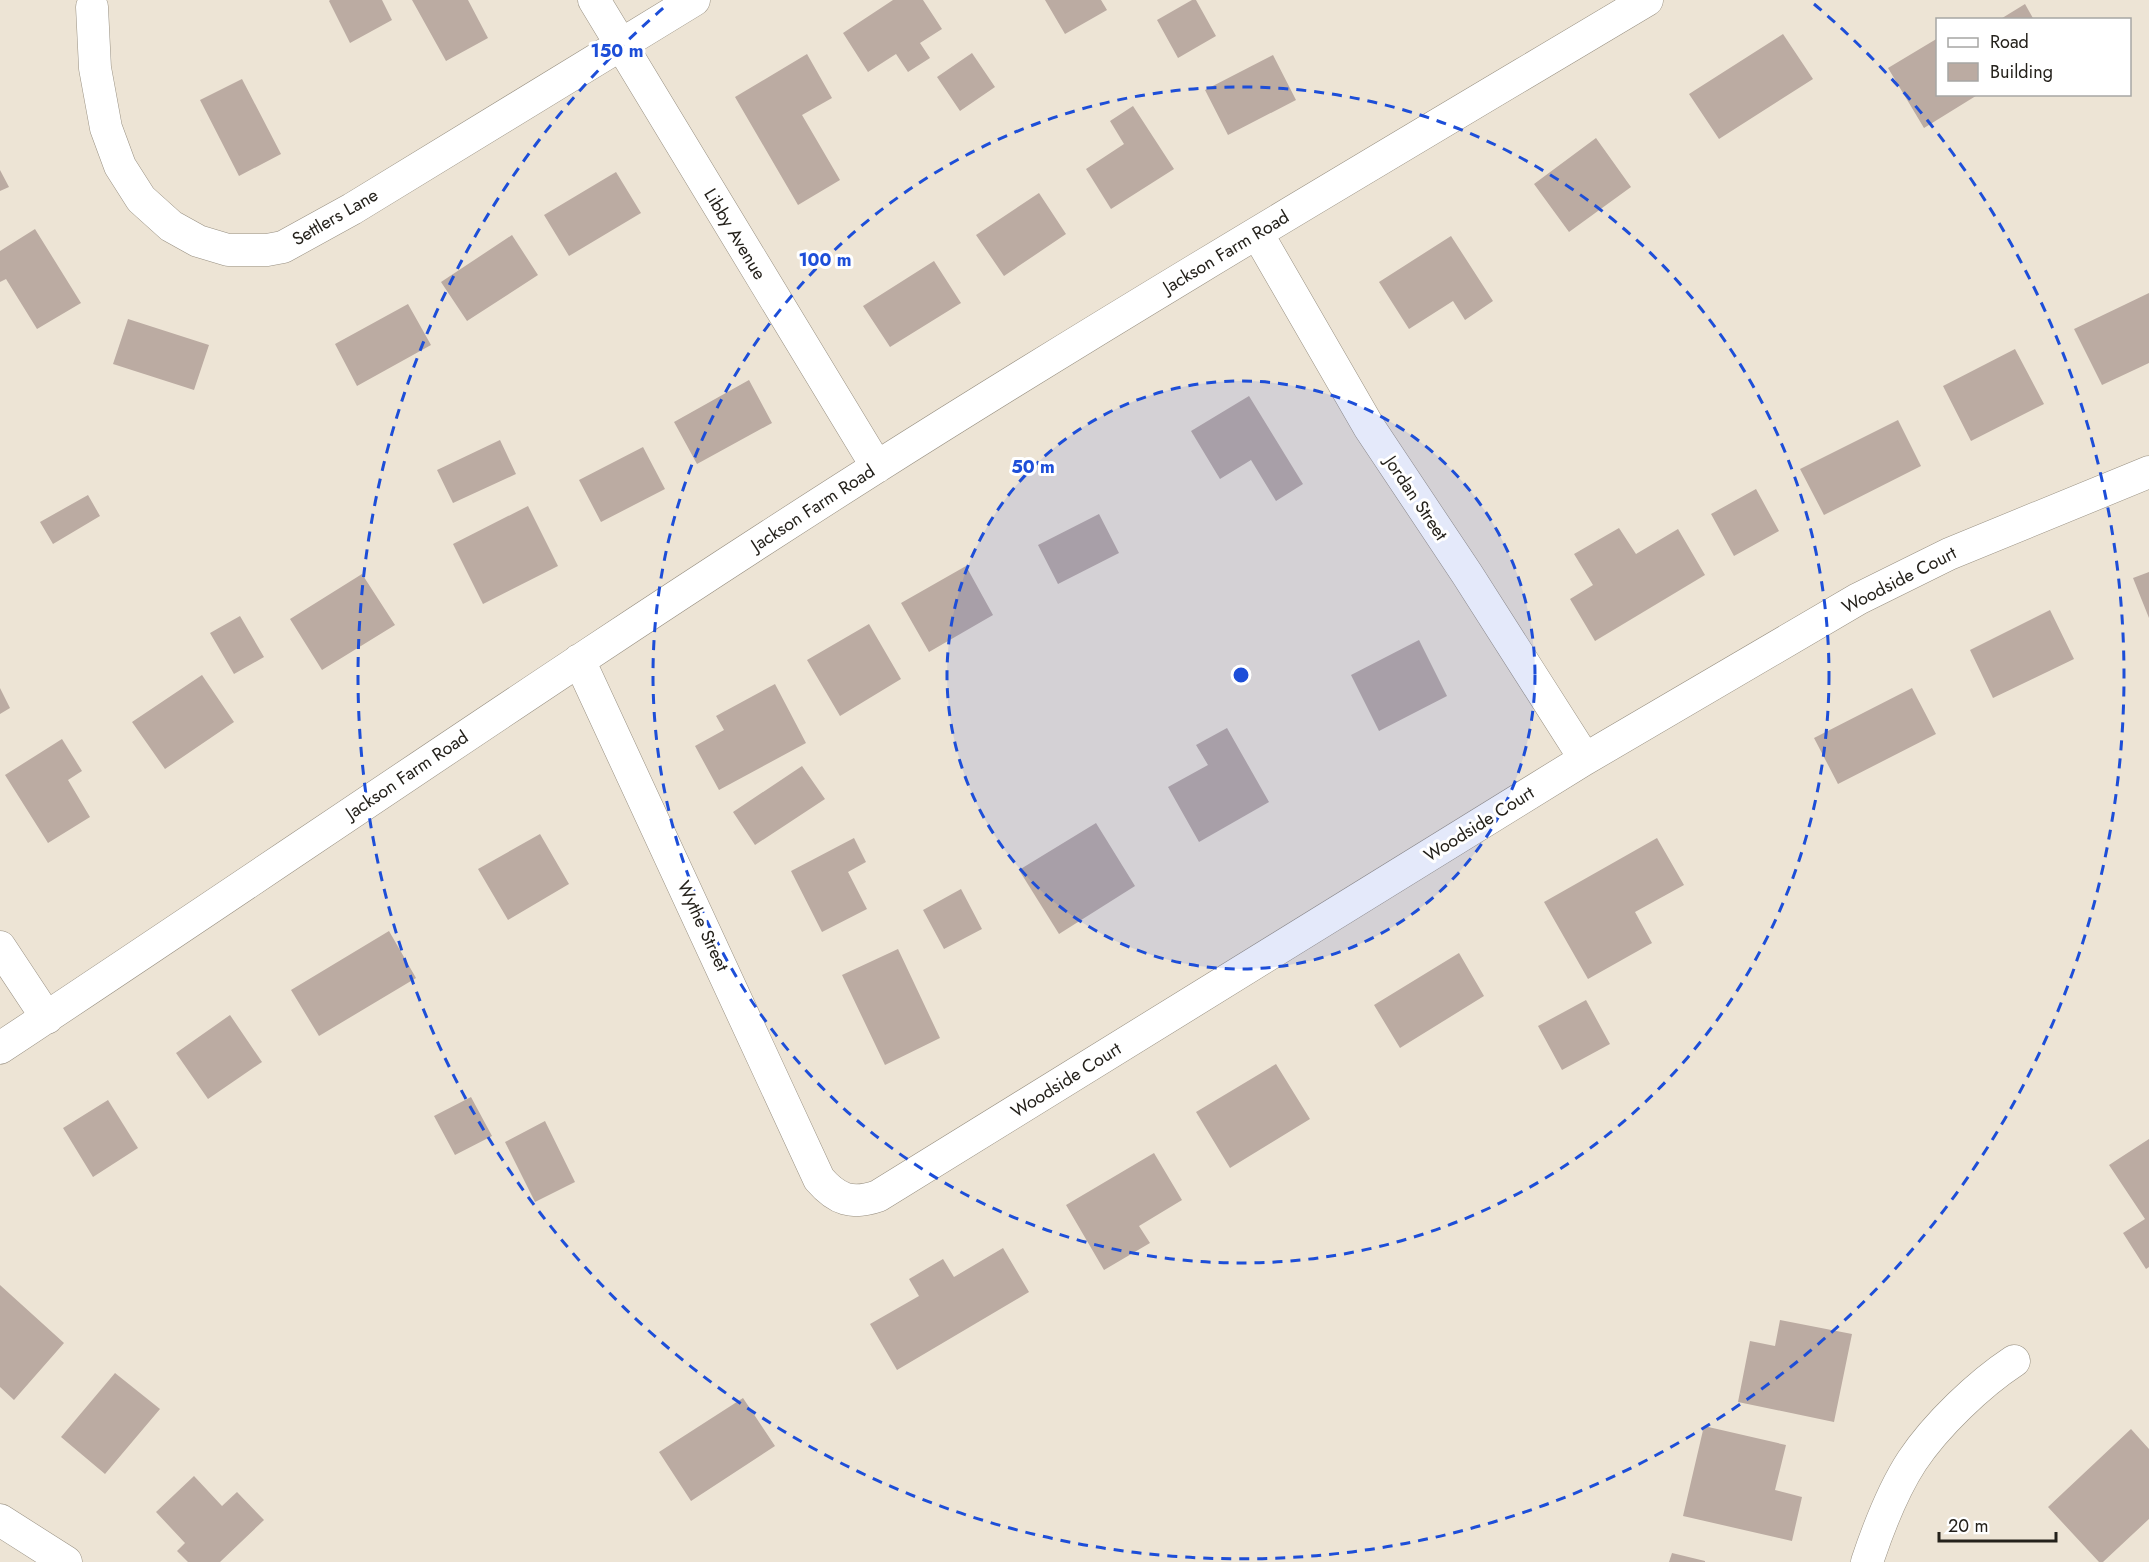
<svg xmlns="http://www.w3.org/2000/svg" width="2149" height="1562" font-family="Jost,sans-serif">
<rect width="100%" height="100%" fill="#ede4d5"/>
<path fill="#bbaba2" d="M330 0H382L392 20 350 43 329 1Z
M412 0H468L488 38 446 61Z
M893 0H923L942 29 920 43 930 58 908 72 896 54 868 72 843 33Z
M1045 0H1101L1107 10 1065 34Z
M1192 0H1196L1216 36 1178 58 1157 20Z
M2025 4 2034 20H1999Z
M1783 34 1813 79 1719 139 1689 94Z
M1938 38V94H1979L1924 128 1888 68Z
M972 53 995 87 960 111 937 77Z
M807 54 832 98 802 115 840 180 798 205 735 97Z
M1273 55 1296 100 1228 135 1205 90Z
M242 79 281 154 239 176 200 100Z
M1133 106 1174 169 1111 209 1086 169 1124 144 1110 121Z
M1596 138 1631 187 1569 232 1534 184Z
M0 170 9 187 0 191Z
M616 172 641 213 569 256 544 215Z
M1039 193 1066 234 1004 276 976 235Z
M35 229 81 303 37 329 6 279 0 282V251Z
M512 235 538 275 467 321 441 282Z
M1451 236 1493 301 1465 320 1453 301 1409 329 1379 282Z
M934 261 961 303 890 347 863 306Z
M2149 293V363L2102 385 2074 329Z
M408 304 431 345 357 386 335 344Z
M128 319 209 345 194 390 113 364Z
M2015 349 2044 404 1971 441 1943 386Z
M749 380 772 423 697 464 674 422Z
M1249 396 1303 484 1276 501 1251 460 1220 479 1191 431Z
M1898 420 1921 466 1824 515 1800 469Z
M500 440 516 474 453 503 437 470Z
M643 447 665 489 601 522 579 480Z
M1756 489 1779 531 1734 556 1711 514Z
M88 495 100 516 53 544 40 522Z
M528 506 558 566 483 604 453 544Z
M1099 514 1119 553 1058 584 1038 545Z
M1619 528 1636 554 1678 529 1705 575 1595 641 1570 599 1593 585 1574 554Z
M966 566 993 615 929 652 901 603Z
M2149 572V618L2133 578Z
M362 574 395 625 322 670 290 619Z
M2050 610 2074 659 1993 698 1970 650Z
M240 616 264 657 234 674 210 633Z
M869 624 901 679 840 716 807 660Z
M1419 640 1447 696 1379 731 1351 675Z
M202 675 234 722 165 769 132 722Z
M775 684 806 743 719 790 695 746 724 730 716 716Z
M0 688 10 708 0 714Z
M1912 688 1936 734 1838 784 1814 738Z
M1227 728 1269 802 1199 842 1168 787 1208 765 1196 745Z
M62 739 82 771 68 780 90 817 48 843 5 775Z
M802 766 825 799 755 845 733 812Z
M1096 823 1135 886 1059 934 1019 870Z
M540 834 569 884 508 920 478 869Z
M854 838 866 862 848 872 867 909 822 932 791 871Z
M1657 838 1684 885 1635 912 1652 943 1588 979 1544 902Z
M961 889 982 929 944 949 923 910Z
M389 931 416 978 319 1036 291 990Z
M898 949 940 1038 885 1065 842 975Z
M1459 953 1484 996 1400 1048 1374 1005Z
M1586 1000 1610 1044 1562 1070 1538 1026Z
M230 1015 262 1062 208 1099 176 1053Z
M1276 1064 1310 1119 1230 1168 1196 1112Z
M471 1097 492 1136 455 1155 434 1116Z
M108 1100 138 1148 93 1177 63 1128Z
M545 1121 575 1182 535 1202 505 1142Z
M2149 1139V1267L2146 1269 2123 1233 2145 1219 2109 1165Z
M1154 1153 1182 1200 1139 1226 1150 1243 1104 1270 1066 1205Z
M1003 1248 1029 1292 897 1370 870 1324 919 1296 909 1279 943 1259 954 1277Z
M0 1285 64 1343 14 1400 0 1387Z
M1780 1320 1852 1334 1834 1422 1738 1402 1750 1341 1775 1346Z
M115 1373 160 1409 105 1474 61 1437Z
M743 1398 775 1446 691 1501 659 1452Z
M1704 1426 1786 1445 1775 1490 1802 1497 1792 1541 1683 1516Z
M2131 1429 2149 1449V1519L2103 1562H2099L2048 1507Z
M194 1476 222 1506 237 1492 264 1520 220 1562H188L177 1551 185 1543 156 1512Z
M1672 1553 1705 1561V1562H1669Z"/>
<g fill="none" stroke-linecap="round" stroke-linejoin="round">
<g stroke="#989082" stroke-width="33">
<path id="street" d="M594 0 877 467
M92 7 95 68 106 128 120 166 141 199 171 226 198 241 228 250H267L283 247 352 209 694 0
M1257 233 1369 427 1467 574 1585 759
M579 660 819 1179C837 1200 852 1205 878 1196L1585 759 1858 599 1949 554 2149 472
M0 947 47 1018
M0 1048C292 855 579 656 875 468 1129 307 1389 154 1647 0
M0 1520 66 1562
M1867 1562C1878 1529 1893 1490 1912 1461 1936 1425 1979 1384 2014 1361"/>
</g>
<use href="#street" stroke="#fff" stroke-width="32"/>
</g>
<circle cx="1241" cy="675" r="294" fill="#1d4ed8" fill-opacity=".12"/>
<g fill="none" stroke="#1d4ed8" stroke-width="3" stroke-dasharray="10 8">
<circle cx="1241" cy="675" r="294"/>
<circle cx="1241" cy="675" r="588"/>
<path d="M1814 4A883 883 0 1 1 668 4"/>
</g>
<g text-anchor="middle" stroke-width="6" stroke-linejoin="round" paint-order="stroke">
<g font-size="18" fill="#24211b" stroke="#fff">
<text transform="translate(335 217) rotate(-30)" y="6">Settlers Lane</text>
<text transform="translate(735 234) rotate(59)" y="6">Libby Avenue</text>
<text transform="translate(1226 252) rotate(-31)" y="6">Jackson Farm Road</text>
<text transform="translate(1416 498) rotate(56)" y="6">Jordan Street</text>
<text transform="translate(813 508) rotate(-33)" y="6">Jackson Farm Road</text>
<text transform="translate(1899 580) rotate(-27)" y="6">Woodside Court</text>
<text transform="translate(407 775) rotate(-34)" y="6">Jackson Farm Road</text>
<text transform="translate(1479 824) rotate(-32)" y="6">Woodside Court</text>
<text transform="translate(703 926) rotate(65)" y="6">Wythe Street</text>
<text transform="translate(1066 1080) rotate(-32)" y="6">Woodside Court</text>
</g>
</g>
<circle cx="1241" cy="675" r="9" fill="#1d4ed8" stroke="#fff" stroke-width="3"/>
<g font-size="18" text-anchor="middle" font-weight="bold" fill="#1d4ed8" stroke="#fff" stroke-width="6" stroke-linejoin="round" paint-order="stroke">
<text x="617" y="57">150 m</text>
<text x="825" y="266">100 m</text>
<text x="1033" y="473">50 m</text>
</g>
<rect x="1936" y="18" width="195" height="78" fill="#ffffff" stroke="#a7a6a4" stroke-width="1.5"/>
<rect x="1948" y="38" width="30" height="9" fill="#ffffff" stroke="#a7a6a4" stroke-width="1.5"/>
<text x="1990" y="48" font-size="18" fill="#24211b">Road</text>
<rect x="1948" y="63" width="30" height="18" fill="#bbaba2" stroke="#a7a6a4" stroke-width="1.5"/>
<text x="1990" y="78" font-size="18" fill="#24211b">Building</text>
<path d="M1939 1532v9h117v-9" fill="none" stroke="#24211b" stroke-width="3"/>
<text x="1948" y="1532" font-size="18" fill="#24211b" stroke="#ffffff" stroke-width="4.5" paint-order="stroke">20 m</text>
</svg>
